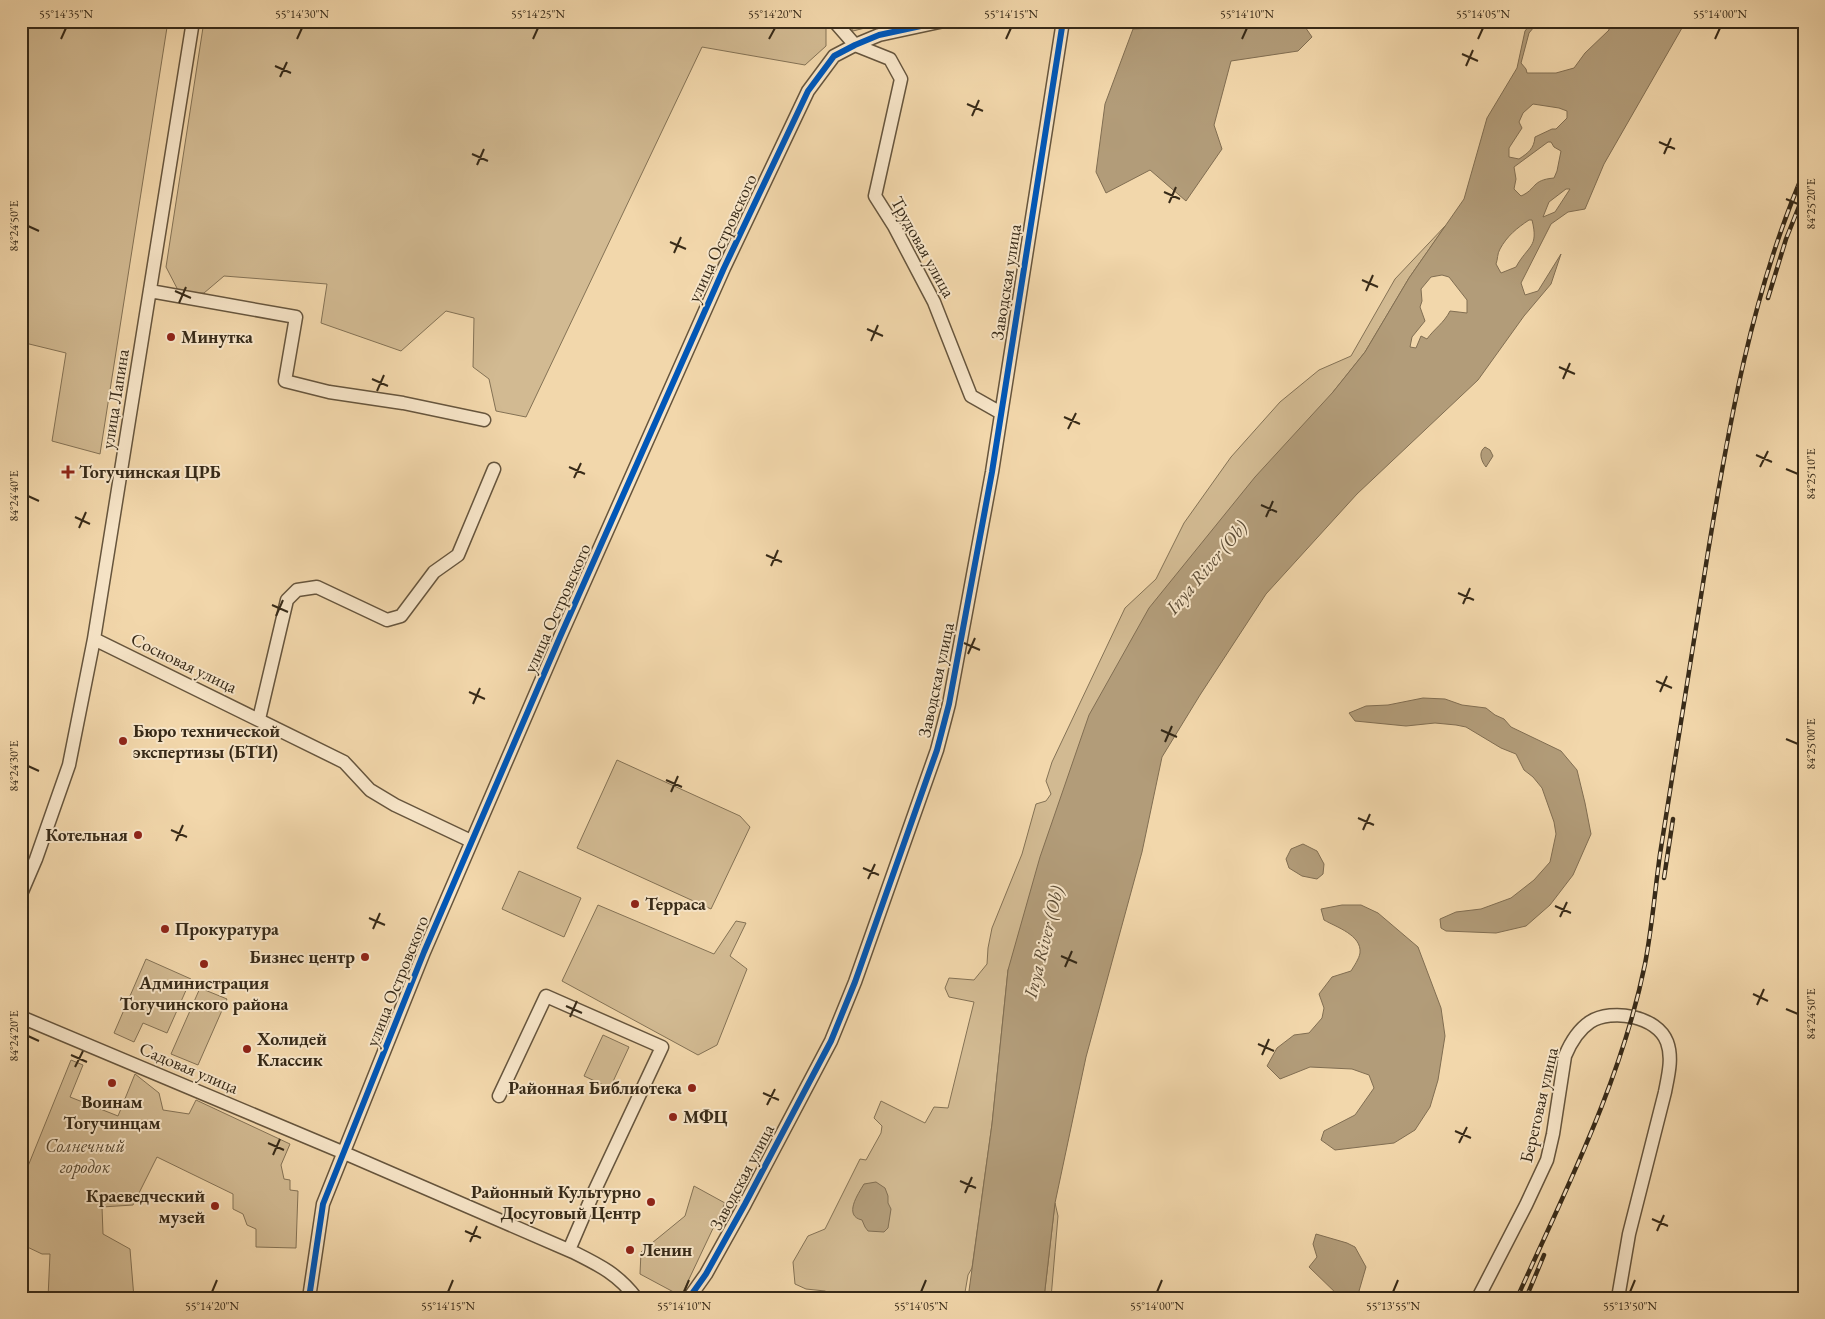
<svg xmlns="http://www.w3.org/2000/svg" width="1825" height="1319" font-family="'EB Garamond',serif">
<rect width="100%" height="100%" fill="#f2d7ab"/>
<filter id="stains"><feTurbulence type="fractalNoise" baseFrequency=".004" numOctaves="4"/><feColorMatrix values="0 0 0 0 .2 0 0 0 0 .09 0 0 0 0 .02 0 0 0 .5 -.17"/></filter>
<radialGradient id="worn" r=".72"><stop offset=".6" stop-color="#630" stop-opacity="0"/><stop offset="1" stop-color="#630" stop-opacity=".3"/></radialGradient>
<path fill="#d2ba92" stroke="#847255" d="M21 21H168L100 454 52 441 66 353 21 342Z
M204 21H820L826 28V46L805 65 702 47 526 417 496 411 489 379 473 367 474 318 446 311 401 351 321 323 327 284 224 276 204 293 180 294 166 267Z
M847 21H893L853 31Z
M1446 225 1409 278 1365 352 1333 392 1008 970 992 1124 972 1268 968 1275 964 1298H837L825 1291 806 1289 795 1284 793 1262 808 1236 825 1229 860 1159 866 1160 881 1133 882 1126 874 1118 881 1101 925 1123 934 1107 948 1108 974 1002 949 997 945 988 949 978 974 980 987 964 988 948 992 928 1022 854 1036 804 1046 801 1051 794 1046 781 1052 762 1125 608 1156 579 1184 523 1231 457 1280 402 1319 370 1351 356 1395 279Z
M617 760 740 816 750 827 711 909 577 848Z
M519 871 581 898 564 937 502 909Z
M598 905 714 954 736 921 746 923 730 956 747 969 717 1045 698 1055 562 981Z
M146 959 191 979 167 1033 143 1023 134 1042 114 1033Z
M200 988 227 999 198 1065 171 1054Z
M603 1035 629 1047 610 1088 584 1076Z
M71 1060 83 1065 70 1097 118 1116 135 1074 159 1093 163 1110 189 1114 196 1100 290 1144 281 1165 284 1179 290 1180V1190L298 1191 296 1248 256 1247V1229L247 1225 243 1214 233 1209V1194L157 1157 133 1205 102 1207 103 1234 130 1249 134 1298H48L50 1254H42L21 1244V1175L24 1176Z
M694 1186 725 1203 681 1296 640 1274 641 1252 685 1216Z
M1055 1203 1058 1216 1051 1298H1044Z"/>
<path fill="#b29c79" stroke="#816e52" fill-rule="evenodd" d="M1201 21H1301L1312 37 1298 51 1231 61 1214 125 1222 149 1186 201 1150 170 1106 193 1096 172 1105 104 1133 29 1197 26Z
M1533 21H1539L1529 33 1521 63 1526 69 1527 73H1556L1574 68 1585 53 1609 30 1608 21H1686L1604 164 1585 209 1568 212 1551 224 1521 283 1525 295 1538 291 1561 254 1551 284 1524 316 1478 380 1357 494 1266 594 1200 695 1162 757 1142 852 1086 1057 1055 1203 1044 1298H968L992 1124 1008 970 1040 857 1089 715 1149 608 1255 477 1333 392 1365 352 1409 278 1464 199 1487 118 1517 68 1525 31ZM1533 104 1559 108 1567 111V118L1556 129H1552L1535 137C1534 149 1528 153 1519 159L1509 157V148L1522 128 1519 122 1523 113ZM1548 142H1551L1554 147 1561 151 1557 171 1554 178C1531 180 1537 189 1521 196L1514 189 1516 179 1514 167ZM1566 189H1570L1555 212 1543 217 1549 202ZM1529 220H1532C1539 248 1528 245 1516 267L1501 273 1496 264C1498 259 1497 254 1500 249 1507 236 1517 228 1529 220ZM1442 275 1449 277 1467 300V313L1450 311C1444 323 1434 329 1427 339L1421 336 1416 348 1410 347 1412 337 1425 321 1420 307 1422 301 1421 289 1431 277Z
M1485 447 1490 450 1493 456 1486 467C1481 461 1478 452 1485 447Z
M1423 698 1445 699 1462 705 1486 708 1495 715 1504 719 1511 727 1561 751 1577 770 1585 803 1591 834 1573 875 1550 905 1526 926 1496 933 1446 931 1441 928 1440 919 1456 912 1481 909 1511 898 1534 880 1550 862 1556 834 1554 822 1542 788 1533 777 1524 770 1516 754 1501 748 1466 727 1456 725 1435 723 1406 726 1355 721 1349 713 1366 706 1388 705Z
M1303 844 1317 851 1324 864 1323 874 1317 879 1302 876 1289 868 1286 859 1291 849Z
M1342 905H1361L1378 913 1418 947 1441 1008 1445 1036 1438 1080 1430 1107 1415 1130 1394 1143 1335 1150 1321 1140 1324 1131 1355 1115 1374 1088 1369 1075 1352 1069 1310 1067 1280 1079 1267 1066 1277 1048 1294 1035 1309 1033 1322 1018 1324 1008 1319 994 1332 977 1351 971C1354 966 1359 959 1360 953 1362 935 1336 927 1324 920L1321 909Z
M876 1182 885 1188 888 1196V1203L891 1209 888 1228 884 1232 868 1231 865 1227 862 1220C843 1216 858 1194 864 1184Z
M1316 1234 1347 1243 1355 1247 1366 1267 1357 1298H1341L1309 1267 1317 1257 1313 1244Z"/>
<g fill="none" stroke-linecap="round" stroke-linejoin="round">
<g stroke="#66553d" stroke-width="15">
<path id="minor" d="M834 21 855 45 890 59 901 79 875 196 894 226 934 302 971 396 1001 413
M150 291 296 317 285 381 329 392 403 403 484 420
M94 639 344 762 370 790 395 805 471 841
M259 719 287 600 297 590 317 587 387 620 401 616 434 572 458 555 494 469
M21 894 36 859 69 765 94 639 193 21
M21 1017 342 1152 573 1252C599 1265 618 1274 636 1298
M499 1096 546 996 662 1047 593 1194 569 1250
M309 1298 323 1204 424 952 560 637 724 268 808 91 834 56 855 45 879 35 944 21
M689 1298 706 1274 745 1204 831 1041 855 982 937 750 949 704 992 472 1063 21
M1478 1298 1526 1205 1547 1160 1553 1134 1565 1056C1570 1044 1578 1030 1590 1022 1612 1008 1657 1016 1667 1042 1673 1058 1668 1076 1665 1092L1629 1234 1618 1298"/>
</g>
<use href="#minor" stroke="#f7e5c8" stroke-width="12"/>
<g stroke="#372a18" stroke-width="4.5">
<path id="rail" d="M1768 298 1786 239 1804 194
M1664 878 1673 819
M1517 1298C1566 1189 1621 1082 1645 964 1652 928 1655 890 1660 854 1676 753 1692 653 1708 552 1729 424 1752 292 1804 172
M1526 1298 1544 1255
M1540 1298 1541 1294"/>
</g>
<use href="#rail" stroke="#f7e5c8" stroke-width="2.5" stroke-dasharray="8" stroke-linecap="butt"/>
<g stroke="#f7e5c8" stroke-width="9">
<path id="cycleway" d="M309 1298 323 1204 424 952 560 637 724 268 808 91 834 56 855 45 879 35 944 21
M689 1298 706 1274 745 1204 831 1041 855 982 937 750 949 704 992 472 1063 21"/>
</g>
<use href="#cycleway" stroke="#0057b8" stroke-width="6"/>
</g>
<path fill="none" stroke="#372a18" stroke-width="2" d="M61 39 66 28M297 39 302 28M533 39 538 28M769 39 775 28M1006 39 1011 28M1242 39 1247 28M1478 39 1483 28M1715 39 1720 28M1462 54 1478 61M275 66 291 73M1466 66 1473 50M280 77 287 62M967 104 983 111M972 116 979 100M1659 142 1675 149M472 154 488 161M1664 154 1671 138M477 165 484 149M1164 192 1180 199M1786 199 1798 204M1169 203 1176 187M28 226 39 231M670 242 686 249M674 253 681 237M1362 280 1378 287M175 291 191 298M1366 291 1373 275M179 303 186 287M867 329 883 336M871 341 878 325M1559 367 1575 374M372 379 388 386M1563 379 1570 363M377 391 384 375M1064 417 1080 424M1068 429 1076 413M1756 455 1772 462M569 467 585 474M1760 467 1768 451M1786 469 1798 474M574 478 581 463M28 496 39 501M1261 505 1277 512M75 517 90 524M1266 517 1273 501M79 528 86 512M766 555 782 562M771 566 778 550M1458 593 1474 600M1463 604 1470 588M272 605 288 612M276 616 283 600M964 643 980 650M968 654 975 638M1656 681 1672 688M469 692 485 699M1660 692 1667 676M473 704 480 688M1161 730 1177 737M1786 739 1798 744M1165 742 1172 726M28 766 39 771M666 780 682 787M671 792 678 776M1358 818 1374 825M171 830 187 837M1363 830 1370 814M176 841 183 825M863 868 879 875M868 879 875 864M1555 906 1571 913M1560 917 1567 902M369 918 385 925M373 929 380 913M1061 956 1077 963M1065 967 1072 951M1753 994 1768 1001M1757 1005 1764 989M566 1006 582 1013M1786 1009 1798 1014M570 1017 577 1001M28 1036 39 1041M1258 1044 1274 1051M71 1055 87 1062M1262 1055 1269 1039M75 1067 83 1051M763 1093 779 1100M767 1105 775 1089M1455 1131 1471 1138M268 1143 284 1150M1459 1143 1467 1127M273 1155 280 1139M960 1181 976 1188M965 1193 972 1177M1652 1219 1668 1226M465 1231 481 1238M1657 1231 1664 1215M470 1242 477 1226M212 1292 217 1280M448 1292 453 1280M684 1292 689 1280M921 1292 926 1280M1157 1292 1162 1280M1393 1292 1398 1280M1630 1292 1635 1280"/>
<g fill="#8f2418" stroke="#f7e5c8" stroke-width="2">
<circle cx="171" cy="337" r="5"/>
<path d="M65.5 464.5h5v5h5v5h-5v5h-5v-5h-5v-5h5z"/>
<circle cx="123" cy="741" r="5"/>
<circle cx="138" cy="835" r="5"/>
<circle cx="635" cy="904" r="5"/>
<circle cx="165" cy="929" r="5"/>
<circle cx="365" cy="957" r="5"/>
<circle cx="204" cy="964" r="5"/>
<circle cx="247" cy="1049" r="5"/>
<circle cx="112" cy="1083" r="5"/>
<circle cx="692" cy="1088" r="5"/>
<circle cx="673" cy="1117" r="5"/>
<circle cx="651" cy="1202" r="5"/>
<circle cx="215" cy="1206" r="5"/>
<circle cx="630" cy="1250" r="5"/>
</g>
<g text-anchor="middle" stroke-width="4" stroke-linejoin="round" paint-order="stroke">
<g font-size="18" fill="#372a18" stroke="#f7e5c8">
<text transform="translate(722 238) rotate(-65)" y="6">улица Островского</text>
<text transform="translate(923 247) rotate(61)" y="6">Трудовая улица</text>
<text transform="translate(1006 282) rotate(-81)" y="6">Заводская улица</text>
<text transform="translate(115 399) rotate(-81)" y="6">улица Лапина</text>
<text transform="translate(557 608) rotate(-66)" y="6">улица Островского</text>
<text transform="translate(184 663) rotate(26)" y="6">Сосновая улица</text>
<text transform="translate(936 680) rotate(-78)" y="6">Заводская улица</text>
<text transform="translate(397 981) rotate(-68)" y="6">улица Островского</text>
<text transform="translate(189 1068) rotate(23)" y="6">Садовая улица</text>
<text transform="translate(1539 1105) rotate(-77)" y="6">Береговая улица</text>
<text transform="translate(742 1177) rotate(-62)" y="6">Заводская улица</text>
</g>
<g font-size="18" font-weight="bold" fill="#372a18" stroke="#f7e5c8" text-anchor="start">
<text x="181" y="343">Минутка</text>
<text x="79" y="478">Тогучинская ЦРБ</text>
<text x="133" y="737">Бюро технической<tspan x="133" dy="21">экспертизы (БТИ)</tspan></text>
<text x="128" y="841" text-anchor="end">Котельная</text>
<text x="645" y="910">Терраса</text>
<text x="175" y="935">Прокуратура</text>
<text x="355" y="963" text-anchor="end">Бизнес центр</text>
<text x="204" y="989" text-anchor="middle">Администрация<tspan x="204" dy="21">Тогучинского района</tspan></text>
<text x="257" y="1045">Холидей<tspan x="257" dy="21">Классик</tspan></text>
<text x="682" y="1094" text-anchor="end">Районная Библиотека</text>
<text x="112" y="1108" text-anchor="middle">Воинам<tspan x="112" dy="21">Тогучинцам</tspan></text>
<text x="683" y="1123">МФЦ</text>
<text x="641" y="1198" text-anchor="end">Районный Культурно<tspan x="641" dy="21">Досуговый Центр</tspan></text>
<text x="205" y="1202" text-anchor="end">Краеведческий<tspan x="205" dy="21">музей</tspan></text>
<text x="640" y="1256">Ленин</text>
</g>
<g font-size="18" font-style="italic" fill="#564730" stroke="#f7e5c8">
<text x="85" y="1152">Солнечный<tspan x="85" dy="21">городок</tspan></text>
</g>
<g font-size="19" font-style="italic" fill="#5c4c35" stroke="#f7e5c8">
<text transform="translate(1206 567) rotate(-50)" y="7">Inya River (Ob)</text>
<text transform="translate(1043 942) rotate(-76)" y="7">Inya River (Ob)</text>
</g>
</g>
<rect width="1825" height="1319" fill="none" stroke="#f2d7ab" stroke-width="55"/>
<rect x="28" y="28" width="1770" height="1264" fill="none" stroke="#372a18" stroke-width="2"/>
<g font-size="12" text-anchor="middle" fill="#372a18">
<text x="66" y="18">55°14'35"N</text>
<text x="302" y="18">55°14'30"N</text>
<text x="538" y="18">55°14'25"N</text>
<text x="775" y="18">55°14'20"N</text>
<text x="1011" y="18">55°14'15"N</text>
<text x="1247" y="18">55°14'10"N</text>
<text x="1483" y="18">55°14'05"N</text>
<text x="1720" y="18">55°14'00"N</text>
<text transform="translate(1811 204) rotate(-90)" y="4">84°25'20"E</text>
<text transform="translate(14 226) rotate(-90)" y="4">84°24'50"E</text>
<text transform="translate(1811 474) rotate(-90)" y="4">84°25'10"E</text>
<text transform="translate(14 496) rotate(-90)" y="4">84°24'40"E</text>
<text transform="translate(1811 744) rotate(-90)" y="4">84°25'00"E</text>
<text transform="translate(14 766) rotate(-90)" y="4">84°24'30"E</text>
<text transform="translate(1811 1014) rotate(-90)" y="4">84°24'50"E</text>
<text transform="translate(14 1036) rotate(-90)" y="4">84°24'20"E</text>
<text x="212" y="1310">55°14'20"N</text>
<text x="448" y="1310">55°14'15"N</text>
<text x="684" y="1310">55°14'10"N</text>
<text x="921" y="1310">55°14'05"N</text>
<text x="1157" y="1310">55°14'00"N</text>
<text x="1393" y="1310">55°13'55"N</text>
<text x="1630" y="1310">55°13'50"N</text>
</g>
<rect width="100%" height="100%" filter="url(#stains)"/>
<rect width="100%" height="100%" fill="url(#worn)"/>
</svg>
